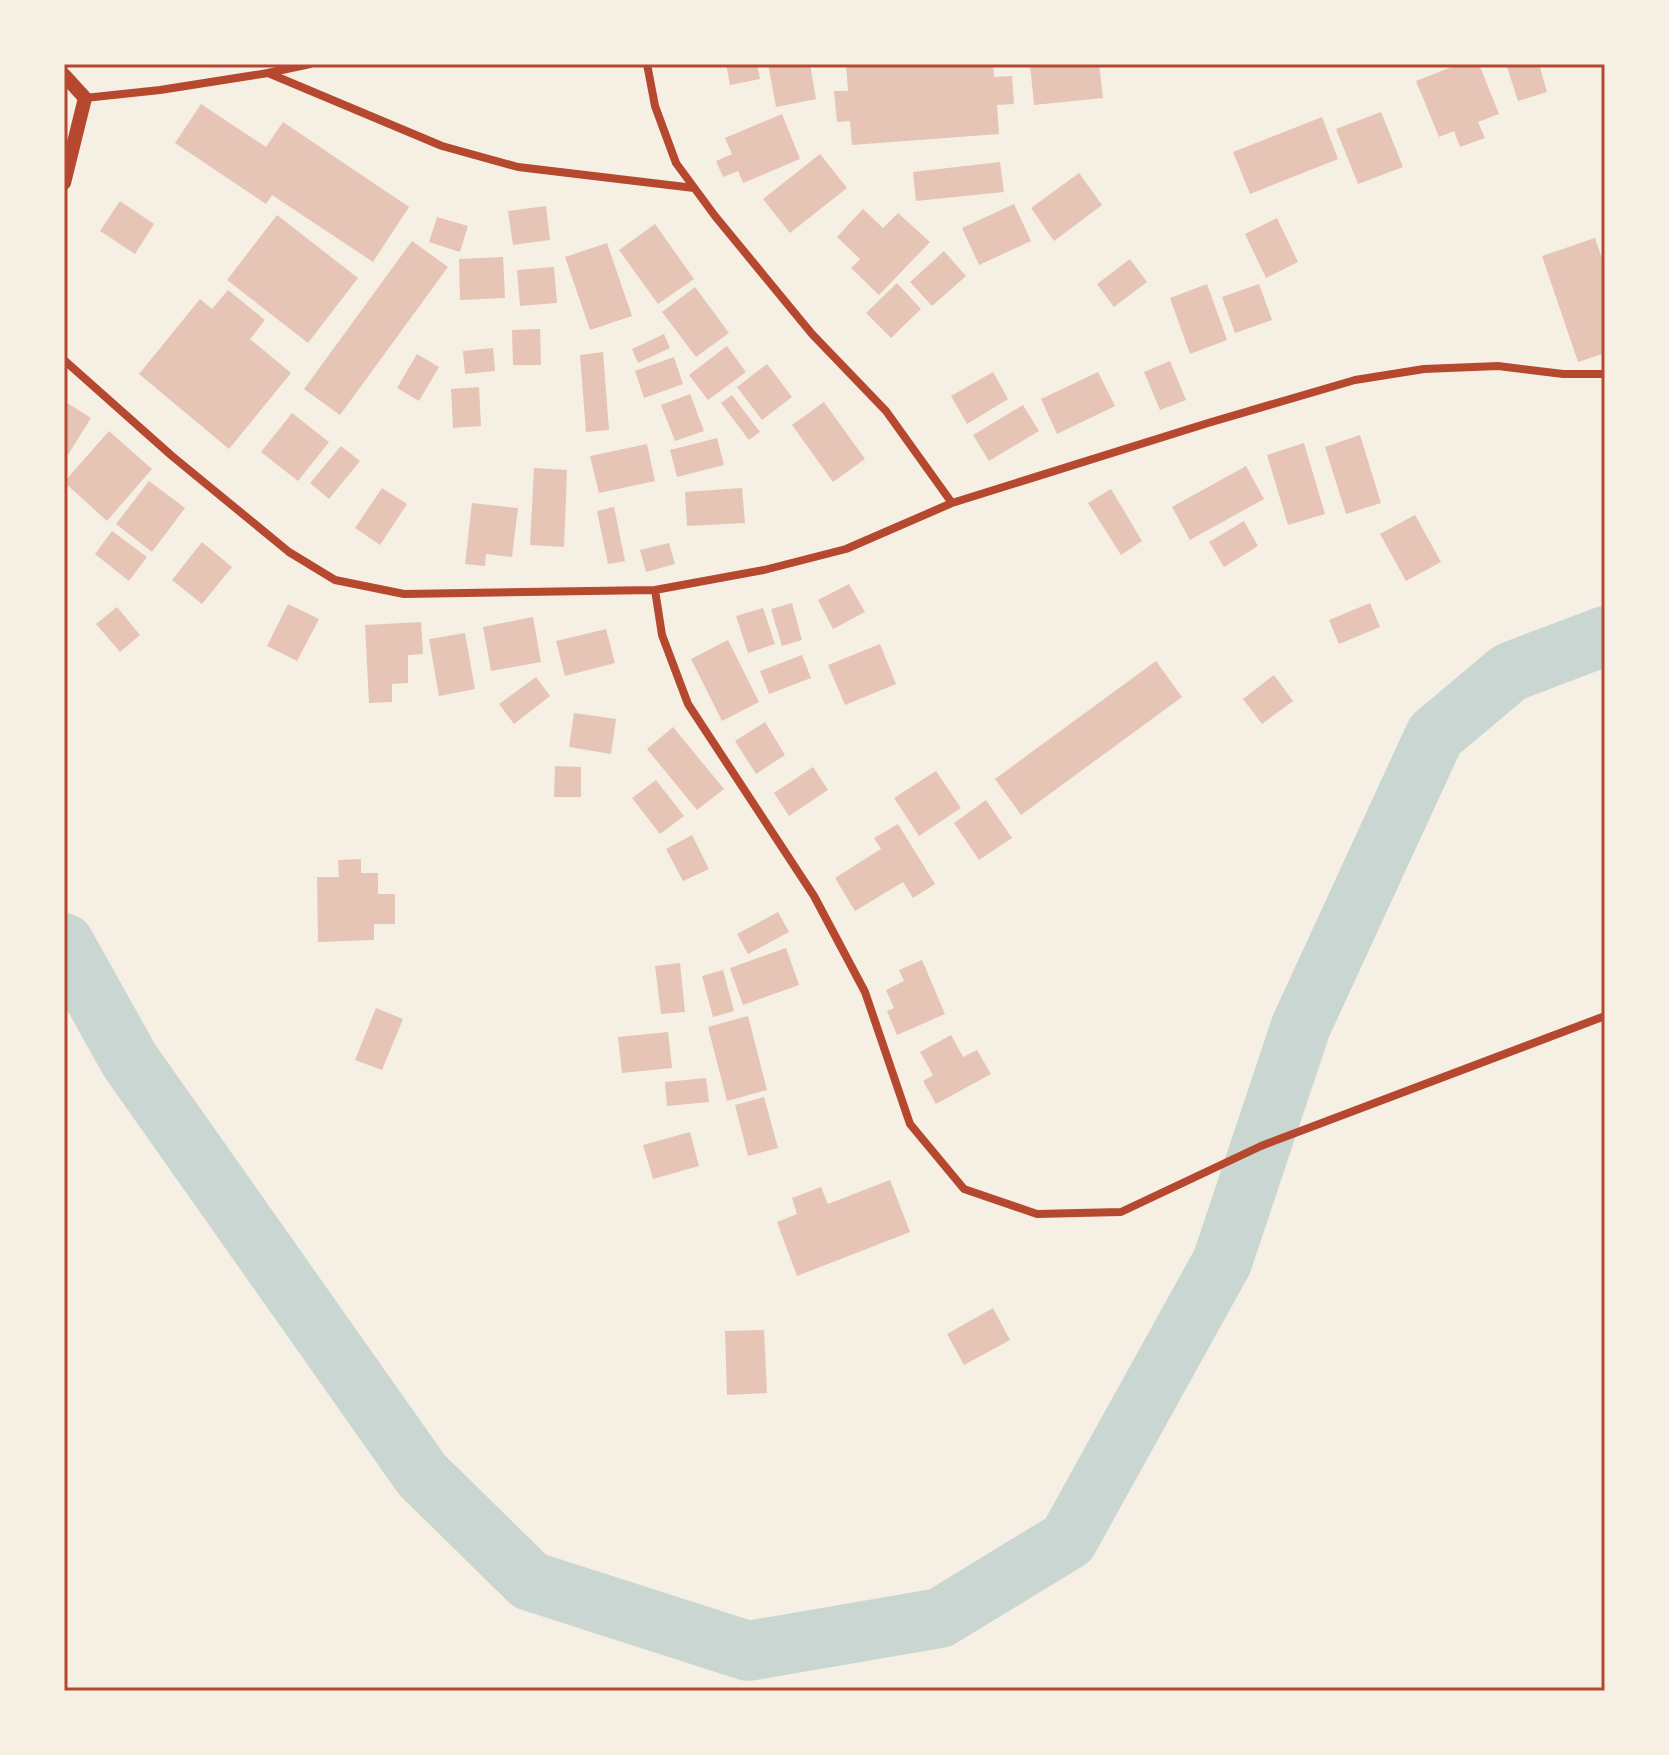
<svg xmlns="http://www.w3.org/2000/svg" width="1669" height="1755" font-family="'Fira Sans Condensed',sans-serif">
<rect width="100%" height="100%" fill="#f6efe4"/>
<g fill="none" stroke-linecap="round" stroke-linejoin="round">
<path stroke="#c9d6d2" stroke-width="60" d="M64 943 130 1061 422 1475 530 1581 748 1651 940 1618 1068 1540 1222 1262 1301 1026 1435 735 1510 672 1605 636"/>
</g>
<path fill="#e6c5b7" d="M726 64H757L760 79 730 85Z
M768 64H810L816 99 776 107Z
M846 64H993L994 77 1012 76 1014 104 997 105 999 134 852 145 850 121 837 122 834 91H848Z
M1030 64H1099L1103 98 1034 105Z
M1459 64H1479L1499 114 1478 122 1485 138 1460 147 1454 131 1439 137 1416 81Z
M1518 64H1539L1547 92 1518 101 1507 67Z
M201 104 266 147 283 122 409 207 373 262 272 195 266 204 175 143Z
M1381 112 1403 167 1358 184 1336 129Z
M782 114 800 159 743 183 738 171 723 177 716 161 732 154 725 138Z
M1322 117 1338 159 1250 194 1233 152Z
M820 154 847 188 790 233 763 199Z
M1000 162 1004 192 916 201 913 172Z
M1079 173 1102 205 1054 241 1031 208Z
M120 201 154 224 135 254 100 231Z
M1014 204 1031 241 979 265 962 228Z
M546 206 550 240 513 245 508 211Z
M863 209 883 228 898 213 930 242 879 295 851 268 860 259 837 237Z
M277 215 358 278 308 343 227 280Z
M437 217 468 226 460 252 429 242Z
M1277 218 1298 262 1266 278 1245 234Z
M655 224 694 279 658 304 619 250Z
M1595 238 1605 267V353L1578 362 1542 256Z
M412 241 448 267 340 415 304 389Z
M607 243 632 316 590 330 565 257Z
M944 251 966 276 932 306 910 282Z
M503 257 505 298 460 300 459 259Z
M1130 259 1147 282 1114 307 1097 284Z
M554 267 557 303 520 306 517 270Z
M897 283 921 309 891 338 866 313Z
M1207 284 1227 340 1190 354 1170 298Z
M1259 284 1272 320 1235 333 1222 297Z
M695 287 729 333 696 357 662 312Z
M228 290 265 320 250 339 291 373 229 449 139 374 200 299 212 309Z
M540 329 541 365H513L512 330Z
M664 334 670 348 638 363 632 349Z
M727 346 746 372 708 400 689 375Z
M493 348 495 371 465 374 463 351Z
M603 352 609 430 586 432 580 355Z
M417 354 439 367 419 401 397 388Z
M674 357 683 384 644 398 635 371Z
M1170 361 1186 400 1160 410 1144 372Z
M767 364 792 397 762 420 737 387Z
M993 372 1008 399 967 424 951 396Z
M1098 372 1115 406 1057 434 1041 399Z
M479 387 481 426 453 428 451 389Z
M690 394 704 431 675 441 661 405Z
M732 395 760 432 749 440 721 403Z
M64 401 91 418 64 461Z
M824 402 865 459 833 482 792 425Z
M1023 405 1039 431 989 461 973 435Z
M292 413 329 442 298 481 261 452Z
M109 431 152 469 107 521 64 482Z
M1360 435 1381 503 1346 514 1325 447Z
M717 438 724 465 677 477 670 450Z
M1304 443 1325 514 1288 525 1267 455Z
M647 444 655 481 599 493 590 456Z
M341 446 360 461 329 499 310 483Z
M1246 466 1264 499 1190 540 1172 507Z
M534 468 567 470 564 547 530 545Z
M149 481 185 508 152 552 116 524Z
M382 488 407 504 380 545 355 528Z
M742 488 745 523 687 526 685 492Z
M1111 489 1142 541 1121 555 1088 503Z
M472 503 518 508 512 557 486 554 485 566 465 564Z
M614 507 625 561 608 564 597 511Z
M1415 515 1441 562 1406 581 1380 534Z
M1244 521 1258 546 1224 567 1209 542Z
M112 531 147 557 129 581 95 554Z
M202 542 232 567 202 604 172 580Z
M669 543 675 564 646 572 640 550Z
M849 584 865 612 833 629 818 600Z
M792 603 802 640 782 646 771 609Z
M1370 603 1380 627 1339 644 1329 620Z
M288 604 319 619 297 661 267 646Z
M117 607 140 635 120 652 96 624Z
M763 608 775 644 748 653 736 616Z
M533 617 541 662 491 671 483 627Z
M421 622 423 654 408 655V683L392 684V702L369 703 365 625Z
M606 629 615 663 565 676 556 641Z
M465 633 475 689 439 696 429 639Z
M728 640 759 702 722 721 691 659Z
M880 644 896 684 845 705 828 665Z
M802 655 811 678 769 694 760 671Z
M1156 661 1182 697 1021 815 995 779Z
M1274 675 1293 701 1262 724 1243 699Z
M536 677 550 696 514 724 499 704Z
M574 713 616 719 611 754 569 747Z
M765 722 785 755 756 774 735 741Z
M673 727 724 789 697 810 647 749Z
M555 766 581 767V797H554Z
M813 767 828 790 789 816 774 793Z
M936 771 961 808 919 836 894 798Z
M656 780 684 816 660 834 632 798Z
M986 800 1012 838 979 860 954 823Z
M898 824 935 884 913 898 903 882 855 911 835 878 881 849 874 838Z
M692 835 709 869 683 881 666 849Z
M361 859V873H378V894H395V924H374V940L318 942 317 877H339L338 860Z
M778 912 789 932 748 954 737 934Z
M786 948 799 985 743 1005 730 968Z
M922 960 945 1014 897 1035 887 1011 894 1008 886 990 904 981 899 970Z
M680 963 685 1012 661 1014 655 966Z
M723 970 734 1011 713 1017 702 976Z
M376 1008 403 1019 382 1070 355 1060Z
M748 1016 767 1090 727 1101 708 1027Z
M668 1032 672 1068 622 1073 618 1037Z
M951 1035 963 1057 977 1050 991 1074 936 1104 923 1081 933 1075 920 1052Z
M706 1078 709 1102 667 1106 665 1082Z
M764 1097 778 1148 748 1156 735 1105Z
M690 1132 699 1166 653 1179 643 1145Z
M890 1180 910 1232 797 1276 777 1222 797 1214 792 1198 821 1187 828 1204Z
M993 1308 1010 1340 964 1365 947 1334Z
M764 1330 767 1393 727 1395 725 1331Z"/>
<g fill="none" stroke-linecap="round" stroke-linejoin="round">
<path stroke="#b5482f" stroke-width="8" d="M647 64 655 106 676 163 715 216 812 334 886 411 952 503
M268 73 442 146 518 167 694 188
M85 98 160 90 268 73 310 64
M64 360 172 456 289 552 335 580 404 594 655 590 764 570 846 549 952 503 1208 423 1355 380 1424 369 1498 366 1563 374H1605
M655 590 662 635 688 704 814 896 865 992 910 1124 964 1189 1037 1214 1121 1212 1261 1146 1605 1016"/>
<path stroke="#b5482f" stroke-width="14" d="M64 75 85 98 64 183"/>
</g>
<rect width="1669" height="1755" fill="none" stroke="#f6efe4" stroke-width="132"/>
<rect x="66" y="66" width="1537" height="1623" fill="none" stroke="#b5482f" stroke-width="3"/>
</svg>
